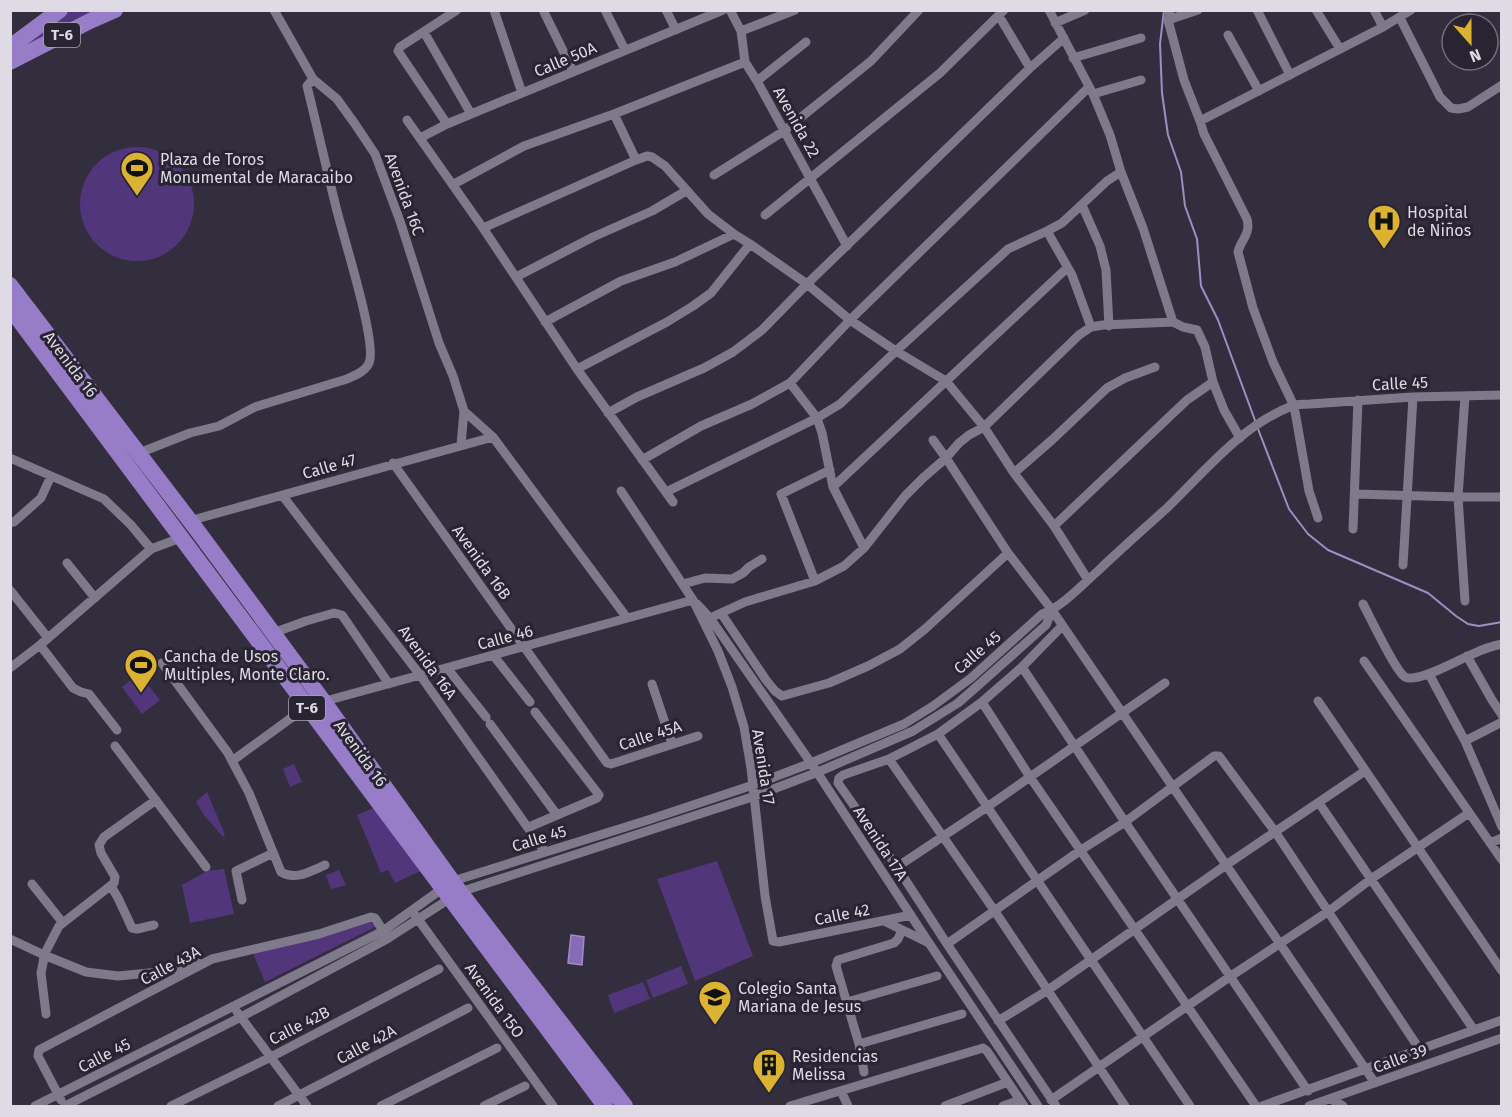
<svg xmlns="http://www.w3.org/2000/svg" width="1512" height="1117" font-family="'Fira Sans',sans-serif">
<rect width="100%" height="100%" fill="#332e3d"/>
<path fill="#51367b" d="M70 11H101L13 53Z
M80 204a57 57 0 1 1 114 0a57 57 0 1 1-114 0Z
M139 674 160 700 142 714 122 687Z
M294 764 302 782 290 787 283 769Z
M207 792 225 835 223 837 203 814 196 802Z
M378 806 425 869 395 883 388 870 381 873 357 815Z
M717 861 753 956 695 981 657 879Z
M224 869 234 914 190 923 182 885 207 871Z
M339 870 346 885 331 889 326 875Z
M370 921 375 927 265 982 253 953Z
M681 966 688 984 653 998 646 980Z
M643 982 650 999 614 1013 608 995Z"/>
<path fill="#866bb6" stroke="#a08dc4" stroke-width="1.5" d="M571 935 584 937 582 965 568 963Z"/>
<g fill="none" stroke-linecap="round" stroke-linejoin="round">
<path stroke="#a08dc4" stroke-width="2" d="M1164 10 1160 44 1162 93 1168 135 1181 172 1185 206 1197 239 1201 286 1218 320 1256 423
M1258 429 1289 509 1308 534 1328 550 1428 593 1456 616 1468 624 1479 626 1502 622"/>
<path stroke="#7f7a8b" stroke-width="9" d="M274 10 313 79 337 99 355 124 375 154 400 221 439 343 453 376 464 411 461 445
M494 10 522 93
M543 10 573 71
M605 10 625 50
M666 10 676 30
M730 10 741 31 745 62 757 81 847 246
M1049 10 1093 94 1110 135 1121 172 1143 228 1173 322 1183 327 1197 330 1205 347 1213 382 1224 410 1240 438
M1170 10 1168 20 1184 80 1200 121
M1257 10 1290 75
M1316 10 1340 49
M1374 10 1383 27
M999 16 1030 68
M1400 18 1440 97 1451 108 1458 109 1468 107 1502 85
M1168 20 1198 10
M1055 23 1085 10
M741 31 795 10
M424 32 471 114
M1228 35 1259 91
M1073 58 1141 38
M757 81 806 42
M1093 94 1141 80
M614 114 636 160 647 156 652 157 665 166 708 214 734 234 750 244 807 284 850 320 896 351 946 381 984 427 1014 473 1054 526 1088 580
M407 120 483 228 577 369 673 502
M447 124 398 51 400 47 457 10
M420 138 447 124 723 10
M714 175 784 131 871 61 919 10
M454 184 524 146 614 114 745 62
M1082 205 1100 246 1106 270 1109 326
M765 215 940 73 1004 10
M483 228 636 160
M1047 231 1072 275 1091 327
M516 277 593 237 652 211 686 191
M545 322 621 281 675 262 734 234
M577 369 667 322 693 306 711 293 750 244
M790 383 817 418 822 433 833 487 864 548
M1465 396 1458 497 1465 601
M464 411 493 437 627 618
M608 413 637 397 704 368 733 352 762 330 807 284 1030 68 1064 38
M933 440 946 458 1008 553 1052 610 1375 1083
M139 453 190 433 219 426 255 407 347 379C355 375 365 372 369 363 378 344 342 233 336 207 326 167 317 126 307 86L313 79
M10 458 104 499 131 525 151 549 183 537
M642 460 701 426 752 404 790 383 850 320 1089 87
M393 463 607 763 611 764 698 736
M1014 473 1053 439 1107 388 1125 378 1155 367
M833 487 1067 268
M621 491 693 600 718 651 732 687 744 727 751 768 765 896 773 941 779 942 911 915
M666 492 817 418 840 404 896 351 1008 249 1047 231 1062 223 1107 181 1121 172
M1355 494 1458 497H1502
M282 495 420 675 545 852
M1318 518 1309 491 1294 406 1273 362 1253 308 1238 252C1241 239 1251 235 1247 219L1204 134 1200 121 1383 27 1411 10
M189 521 493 437
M10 523 14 522 41 498 51 476
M1054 526 1187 400 1213 382
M1353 529 1358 400
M67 563 95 598
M1403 565 1413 397
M815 581 781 494 830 470
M683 584 705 578 732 579 743 573 749 567 762 559
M10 590 48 638
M697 604 710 618 811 763 929 943 1038 1106
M1363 604C1370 617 1396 672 1405 677 1418 684 1461 658 1475 653 1483 649 1493 646 1502 644
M721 613 766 680 775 691 782 696 829 683 868 666 900 649 925 629 1008 553
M710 618 745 602 815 581 844 566 864 548 905 496 923 478 946 458 959 443 969 435 984 427 1079 335 1091 327 1103 325 1173 322
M273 633 306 621 334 613 342 615 389 684
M40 645 73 688 81 692 89 694 117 730
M493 655 530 702
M1467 656 1492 700 1502 715
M1364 661 1502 860
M162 663 228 753 232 761
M1022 667 1125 822 1308 1091
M10 668 40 645 151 549
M447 668 486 717
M1429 674 1465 741 1502 827
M652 684 672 744
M1318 701 1502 971
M322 702 693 600
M982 702 1030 777 1256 1106
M309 705 232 761 249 793 281 872C295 881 311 871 325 865
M490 724 557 815
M938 734 1190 1106
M1465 741 1502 722
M115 746 206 867
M889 759 994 910 1125 1106
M1319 803 1474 1030
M529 827 597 798 599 795 535 712
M1490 843 1502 838
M897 867 987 807 1165 683
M32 884 63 923
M111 886 118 898 132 928 137 929 154 925
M242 900 236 871 273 853
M415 915 553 1106
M884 921 927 942
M10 939 44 955 86 972 118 976 159 972 198 963
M947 944 1081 850 1125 822 1214 756H1219L1276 833 1420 1050
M847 1002 937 976
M237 1012 307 1106
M46 1014 41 973 43 963 44 955 59 926 114 883 115 877 101 853 99 845 104 837 156 800
M998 1021 1048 990 1226 865 1365 771
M859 1044 962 1014
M864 1072 859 1044 836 966 838 960 894 943 898 939 902 930
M841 1091 848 1106
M1331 1099 1343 1106
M61 1100 38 1056 39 1050 212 959 319 934 371 917 375 918 385 934
M1051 1100 1231 976 1329 911 1371 879 1469 813
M35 1106 383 931 453 881 648 820 753 785 811 763 904 724 933 706 971 678 1042 614C1062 607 1083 584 1100 569 1122 548 1145 528 1168 507 1205 471 1242 425 1292 406 1298 404 1304 404 1310 404L1413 397 1502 395
M65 1106 241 1017 387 939 460 892 755 796 818 772 913 731 958 703 974 689 1046 625 1052 610
M171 1106 271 1057 439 969
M278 1106 468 1008
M381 1106 497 1048
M484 1106 525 1086
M790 1106 983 1048 987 1051 1024 1106
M945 1106 1008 1082
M1003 1106 1020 1100
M1056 1106 947 944 897 867 838 783 839 778 843 775 889 759 938 734 982 702 1022 667 1062 626
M1262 1106 1502 1020
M1309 1106 1502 1038"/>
<path stroke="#977cc7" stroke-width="16" d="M10 47 60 10
M10 62 90 21 115 10
M10 285 197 530 324 702 460 892 625 1106
M10 308C209 573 406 841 605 1106"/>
</g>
<defs>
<g id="stadium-pin" transform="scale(1.725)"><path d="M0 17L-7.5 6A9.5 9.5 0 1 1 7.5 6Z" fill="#dcb233" stroke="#292432"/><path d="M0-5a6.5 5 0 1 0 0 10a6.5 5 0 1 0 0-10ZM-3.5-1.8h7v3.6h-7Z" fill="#111"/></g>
<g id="hospital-pin" transform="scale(1.725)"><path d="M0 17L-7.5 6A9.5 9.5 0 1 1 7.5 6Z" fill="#dcb233" stroke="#292432"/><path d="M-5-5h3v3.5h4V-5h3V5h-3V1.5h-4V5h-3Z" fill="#111"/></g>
<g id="school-pin" transform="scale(1.725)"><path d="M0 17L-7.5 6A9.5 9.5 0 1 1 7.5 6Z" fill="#dcb233" stroke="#292432"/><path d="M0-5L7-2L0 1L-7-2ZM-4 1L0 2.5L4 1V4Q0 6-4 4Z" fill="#111"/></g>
<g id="building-pin" transform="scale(1.725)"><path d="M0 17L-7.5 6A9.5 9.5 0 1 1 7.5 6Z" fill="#dcb233" stroke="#292432"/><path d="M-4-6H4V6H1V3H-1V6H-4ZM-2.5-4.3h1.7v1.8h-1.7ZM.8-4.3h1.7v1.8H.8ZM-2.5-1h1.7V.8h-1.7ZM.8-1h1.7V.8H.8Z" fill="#111"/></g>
</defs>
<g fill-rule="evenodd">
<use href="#stadium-pin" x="137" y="168"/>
<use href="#hospital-pin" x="1384" y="221"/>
<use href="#stadium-pin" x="141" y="665"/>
<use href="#school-pin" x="715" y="997"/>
<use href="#building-pin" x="769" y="1065"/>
</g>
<g text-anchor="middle" stroke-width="6" stroke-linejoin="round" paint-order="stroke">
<g fill="#292432" stroke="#a8a4af" stroke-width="1.5">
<rect x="44" y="23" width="36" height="24" rx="4.5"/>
<rect x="289" y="696" width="36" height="24" rx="4.5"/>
</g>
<g font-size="15" font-weight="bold" fill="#dedbe5">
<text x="62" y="40">T-6</text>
<text x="307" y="713">T-6</text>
</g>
<g font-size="16" fill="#dedbe5" stroke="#292432">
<text transform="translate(565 59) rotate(-23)" y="6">Calle 50A</text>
<text transform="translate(797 122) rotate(61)" y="6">Avenida 22</text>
<text transform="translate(405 194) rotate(70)" y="6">Avenida 16C</text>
<text transform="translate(71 364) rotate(53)" y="6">Avenida 16</text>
<text transform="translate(1400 383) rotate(-3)" y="6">Calle 45</text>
<text transform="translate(329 466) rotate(-16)" y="6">Calle 47</text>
<text transform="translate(482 562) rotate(54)" y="6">Avenida 16B</text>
<text transform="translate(505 637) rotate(-15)" y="6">Calle 46</text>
<text transform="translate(977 652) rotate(-41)" y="6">Calle 45</text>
<text transform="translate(428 662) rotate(54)" y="6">Avenida 16A</text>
<text transform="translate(650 735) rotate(-18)" y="6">Calle 45A</text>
<text transform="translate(361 753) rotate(54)" y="6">Avenida 16</text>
<text transform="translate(764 767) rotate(81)" y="6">Avenida 17</text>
<text transform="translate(539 838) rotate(-17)" y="6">Calle 45</text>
<text transform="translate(881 843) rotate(57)" y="6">Avenida 17A</text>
<text transform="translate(842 914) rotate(-11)" y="6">Calle 42</text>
<text transform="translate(170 965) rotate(-28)" y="6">Calle 43A</text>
<text transform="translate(495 1000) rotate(54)" y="6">Avenida 15O</text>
<text transform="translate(299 1025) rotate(-27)" y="6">Calle 42B</text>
<text transform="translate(366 1044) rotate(-28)" y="6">Calle 42A</text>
<text transform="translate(104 1055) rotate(-27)" y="6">Calle 45</text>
<text transform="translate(1400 1058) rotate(-20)" y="6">Calle 39</text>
</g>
<g font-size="16" fill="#dedbe5" stroke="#292432" text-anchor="start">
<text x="160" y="165">Plaza de Toros<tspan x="160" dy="18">Monumental de Maracaibo</tspan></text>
<text x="1407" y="218">Hospital<tspan x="1407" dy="18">de Niños</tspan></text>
<text x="164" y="662">Cancha de Usos<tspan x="164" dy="18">Multiples, Monte Claro.</tspan></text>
<text x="738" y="994">Colegio Santa<tspan x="738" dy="18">Mariana de Jesus</tspan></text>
<text x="792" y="1062">Residencias<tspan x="792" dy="18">Melissa</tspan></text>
</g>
</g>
<rect width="1512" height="1117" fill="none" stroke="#dedbe5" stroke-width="24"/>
<g transform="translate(1470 42) rotate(159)"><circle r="28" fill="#292432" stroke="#716d7a" stroke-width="1.5"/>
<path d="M0-4.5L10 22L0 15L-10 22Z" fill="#dcb233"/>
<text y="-9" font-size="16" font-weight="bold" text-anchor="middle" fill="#dedbe5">N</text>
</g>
</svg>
